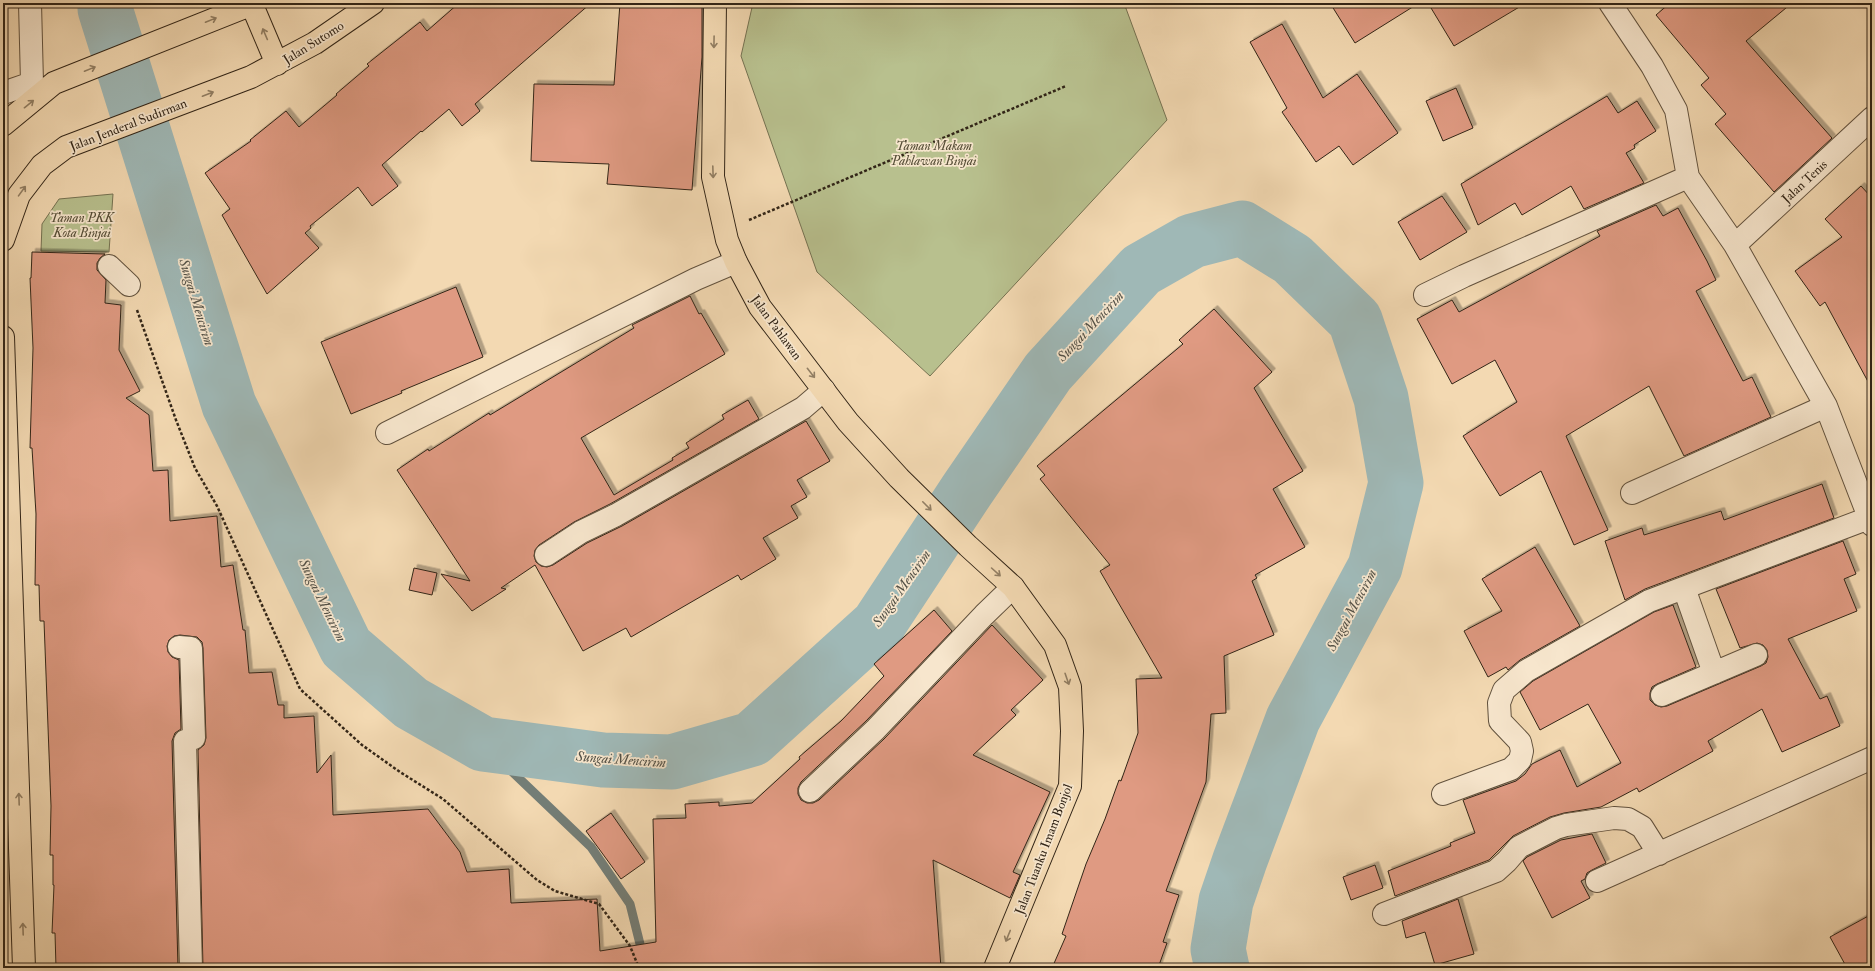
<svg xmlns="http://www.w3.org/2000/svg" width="1875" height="971" font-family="'IM FELL Double Pica',serif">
<defs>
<filter id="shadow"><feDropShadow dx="3.5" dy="-3.5" stdDeviation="0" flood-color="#0004"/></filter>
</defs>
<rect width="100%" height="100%" fill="#f3d9b2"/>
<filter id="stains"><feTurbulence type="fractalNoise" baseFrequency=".005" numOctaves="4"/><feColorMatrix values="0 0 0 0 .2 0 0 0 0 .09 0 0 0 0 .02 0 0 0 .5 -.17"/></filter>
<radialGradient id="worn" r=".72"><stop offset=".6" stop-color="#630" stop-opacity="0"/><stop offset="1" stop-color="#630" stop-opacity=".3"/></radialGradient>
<path fill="#b8c08e" stroke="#757252" d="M753 3H1124L1167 120 930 376 817 272 741 56Z
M113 194 109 252 41 251 42 224 59 199Z"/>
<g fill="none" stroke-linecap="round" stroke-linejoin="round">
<path stroke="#737d76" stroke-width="9" d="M483 744 591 847 630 904 646 968"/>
<path stroke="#9fb8b6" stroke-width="55" d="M106 3 105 9 229 405 346 647 411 703 483 744 603 760 672 762 752 739 878 625 967 490 1048 372 1141 270 1192 241 1242 228 1292 259 1355 320 1381 398 1396 483 1375 567 1293 719 1240 860 1226 901 1218 949 1222 968"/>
</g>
<path fill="#df9a82" stroke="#322517" filter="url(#shadow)" d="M459 3H591L475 104 480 111 462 126 449 109 422 132 421 131 382 165 398 186 372 206 358 187 310 226 311 228 305 233 319 248 267 294 222 215 230 209 205 173 251 141 250 140 286 111 299 127 337 95 336 94 369 66 367 64 420 22 427 31Z
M620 3H702V57L692 190 607 184 609 164 531 161 534 84 614 85Z
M1330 3H1419L1355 43Z
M1428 3H1526L1454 46Z
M1670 3H1792L1746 41 1832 138 1774 192 1715 124 1726 114 1701 85 1709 78 1656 15Z
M1282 24 1323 98 1357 74 1398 133 1353 165 1339 146 1316 162 1282 112 1287 108 1250 42Z
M1456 88 1473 128 1443 141 1426 101Z
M1607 96 1618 113 1637 101 1656 131 1634 145 1635 148 1626 153 1644 183 1584 209 1571 186 1522 215 1515 203 1478 225 1461 184Z
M1861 186 1872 198V389L1825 302 1820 306 1795 271 1842 237 1825 219Z
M1442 196 1467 232 1420 260 1398 222Z
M1656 205 1663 216 1678 208 1707 261 1716 280 1696 291 1743 381 1752 377 1771 417 1684 456 1649 386 1566 436 1608 530 1574 545 1541 471 1500 496 1463 436 1517 402 1495 360 1452 384 1417 319 1452 300 1459 312 1600 236 1597 231Z
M32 252 105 254 100 258 97 263V270L106 280 105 303 121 305 119 350 140 391 126 398 149 415 153 471 168 470 170 521 217 516 221 567 233 565 243 630H245L249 673 272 672 278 705H284V718L314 716 317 773 331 755 333 815 428 809 460 852 467 872 509 869 511 903 597 899 600 951 656 942 653 819 686 818 685 804 719 802V806L752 803 800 759 799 757 841 721 884 676 874 664 934 610 952 631 866 721 801 782 798 788V794L801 800 807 803H813L819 800 884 739 992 625 1043 680 1011 710 1016 715 973 755 1050 792 1013 872 1020 875 1010 898 933 860 941 968H203L198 750 204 745 206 738 203 648 202 642 197 637 180 635 174 636 169 640 167 646 168 652 172 657 179 660 181 729 175 733 172 741 178 968H56L55 933H52L54 885H53V855H50L51 806 44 621H40L39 585H35L36 514 32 448H30L33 348 30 278H31Z
M456 287 483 357 401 391 402 393 351 414 321 342Z
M690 296 699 314 701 313 725 354 581 438 614 495 673 460 672 458 689 448 686 443 724 419 722 415 748 400 759 419 610 504 574 522 539 545 535 550 534 556 536 562 541 566 547 567 553 565 587 543 622 526 806 421 830 461 797 480 807 497 791 506 798 518 763 538 776 559 741 580 738 575 631 637 626 628 583 651 535 565 501 588 506 589 472 611 441 574 470 581 397 470 428 449 429 451 489 413 490 415 634 328 632 325Z
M1214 309 1272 372 1254 388 1303 471 1273 489 1305 547 1255 575 1257 578 1252 581 1274 635 1224 656 1226 713 1211 714 1206 782 1166 891 1179 895 1163 942 1167 943 1158 968H1052L1066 936 1062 934 1086 864 1105 819 1119 780 1121 781 1138 733 1136 679 1162 678 1100 571 1110 565 1040 479 1045 475 1037 466 1183 344 1179 340Z
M1822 484 1834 518 1645 589 1625 600 1605 541 1642 528 1644 535 1721 511 1724 520Z
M1843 541 1856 574 1844 579 1857 611 1788 639 1820 699 1827 696 1840 726 1782 752 1762 709 1708 741 1713 751 1639 792 1637 788 1601 807 1564 813 1550 817 1513 836 1489 860 1395 896 1388 871 1451 846 1450 843 1475 833 1463 800 1516 781 1525 774 1532 764 1560 750 1577 787 1621 763 1588 704 1540 730 1520 692 1533 681 1654 612 1673 605 1696 667 1657 684 1652 687 1650 693V700L1655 705 1661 707 1667 706 1761 666 1766 663 1768 657 1767 650 1763 645 1757 643 1740 648 1716 589Z
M1535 547 1580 626 1520 660 1508 670 1506 667 1488 677 1464 631 1502 611 1482 579Z
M414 568 437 573 432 595 409 590Z
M611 813 645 862 621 879 586 831Z
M1592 834 1606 863 1592 870 1587 873 1585 879 1581 881 1590 898 1552 918 1523 861 1527 857 1561 840Z
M1375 865 1383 888 1351 900 1343 877Z
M1458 899 1474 954 1435 965 1425 932 1406 938 1402 921Z
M1872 914V968H1847L1830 937Z"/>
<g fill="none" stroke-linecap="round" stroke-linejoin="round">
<g stroke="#62523e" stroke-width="24">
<path id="minor" d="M1610 3 1652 66 1676 110 1688 177 1735 245 1826 406 1872 525
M3 93 32 83 30 3
M1735 245 1872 118
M109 266 129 285
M1425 295 1464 276 1688 177
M387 433 696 279 736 262
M1632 493 1826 406
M546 555 581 532 616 515 803 408 824 390
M1684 588 1714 673
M179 647 191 648 194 738 185 741 191 968
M1662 695 1756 655
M810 791 875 730 984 615 1013 587
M1443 794 1511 769 1520 760 1522 751 1520 742 1500 721 1499 703 1504 690 1526 671 1649 601 1869 518
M1597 881 1872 758
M1384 914 1496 871 1507 861 1519 847 1556 828 1566 825 1614 818 1628 819 1642 827 1659 854"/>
</g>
<g stroke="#322517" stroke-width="24">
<path id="major" d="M715 3 713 177 727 240 736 262 760 307 848 422 899 478 968 546 1013 587 1055 645 1070 687 1072 731 1070 786 995 968
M252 5 277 64
M3 125 54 83 255 3
M3 240 19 195 42 165 66 147 251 77 315 43 373 3
M3 337 24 968"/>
</g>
<path stroke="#322517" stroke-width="2.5" stroke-dasharray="3 2" stroke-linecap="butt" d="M749 220 1066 86
M137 310 176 420 195 468 217 506 300 689 362 745 400 772 443 799 537 880 555 891 599 904 630 946 639 968"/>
<use href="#minor" stroke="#f7e6cd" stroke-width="22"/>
<use href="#major" stroke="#f3d9b2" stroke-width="22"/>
</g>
<defs><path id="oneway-shaft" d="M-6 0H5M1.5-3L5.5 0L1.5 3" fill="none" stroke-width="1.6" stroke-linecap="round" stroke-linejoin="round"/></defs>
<g stroke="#927f64">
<use href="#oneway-shaft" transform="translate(211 20) rotate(-22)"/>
<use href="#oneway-shaft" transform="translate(265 34) rotate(-113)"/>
<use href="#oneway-shaft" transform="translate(714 42) rotate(91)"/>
<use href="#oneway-shaft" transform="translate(90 69) rotate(-22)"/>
<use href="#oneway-shaft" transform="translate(208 94) rotate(-21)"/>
<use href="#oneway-shaft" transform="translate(29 104) rotate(-39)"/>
<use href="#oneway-shaft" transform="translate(713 172) rotate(88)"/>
<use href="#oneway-shaft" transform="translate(22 191) rotate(-54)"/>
<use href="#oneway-shaft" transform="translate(811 373) rotate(52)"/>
<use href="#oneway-shaft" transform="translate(927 506) rotate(45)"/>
<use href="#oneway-shaft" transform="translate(996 572) rotate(42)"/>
<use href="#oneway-shaft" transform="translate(1067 679) rotate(71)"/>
<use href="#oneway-shaft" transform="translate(19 799) rotate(-92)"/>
<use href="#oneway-shaft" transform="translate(23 929) rotate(-92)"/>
<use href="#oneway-shaft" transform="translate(1008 936) rotate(112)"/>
</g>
<g text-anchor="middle" stroke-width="3.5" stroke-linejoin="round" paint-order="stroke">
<g font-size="13" fill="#322517" stroke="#f7e6cd">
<text transform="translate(313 42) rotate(-32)" y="5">Jalan Sutomo</text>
<text transform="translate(128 124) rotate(-21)" y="5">Jalan Jenderal Sudirman</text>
<text transform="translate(1804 181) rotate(-43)" y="5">Jalan Tenis</text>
<text transform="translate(777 327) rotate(54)" y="5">Jalan Pahlawan</text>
<text transform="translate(1043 849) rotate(-69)" y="5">Jalan Tuanku Imam Bonjol</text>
</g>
<g font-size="13" font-style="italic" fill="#544c35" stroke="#f7e6cd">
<text x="934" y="150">Taman Makam<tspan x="934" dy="15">Pahlawan Binjai</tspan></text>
<text x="82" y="222">Taman PKK<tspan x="82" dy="15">Kota Binjai</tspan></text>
</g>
<g font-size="14" font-style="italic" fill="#535147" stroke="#f7e6cd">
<text transform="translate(197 302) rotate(73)" y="5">Sungai Mencirim</text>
<text transform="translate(1090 326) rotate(-47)" y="5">Sungai Mencirim</text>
<text transform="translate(901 588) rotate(-55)" y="5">Sungai Mencirim</text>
<text transform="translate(323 600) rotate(64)" y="5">Sungai Mencirim</text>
<text transform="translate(1351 610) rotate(-62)" y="5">Sungai Mencirim</text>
<text transform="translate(621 759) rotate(4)" y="5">Sungai Mencirim</text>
</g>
</g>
<rect width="1875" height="971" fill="none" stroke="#f3d9b2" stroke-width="16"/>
<rect x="4" y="4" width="1867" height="963" fill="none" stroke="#322517" stroke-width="2"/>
<rect x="8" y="8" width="1859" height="955" fill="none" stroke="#322517"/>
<rect width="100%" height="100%" filter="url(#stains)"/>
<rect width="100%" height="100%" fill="url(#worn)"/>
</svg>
